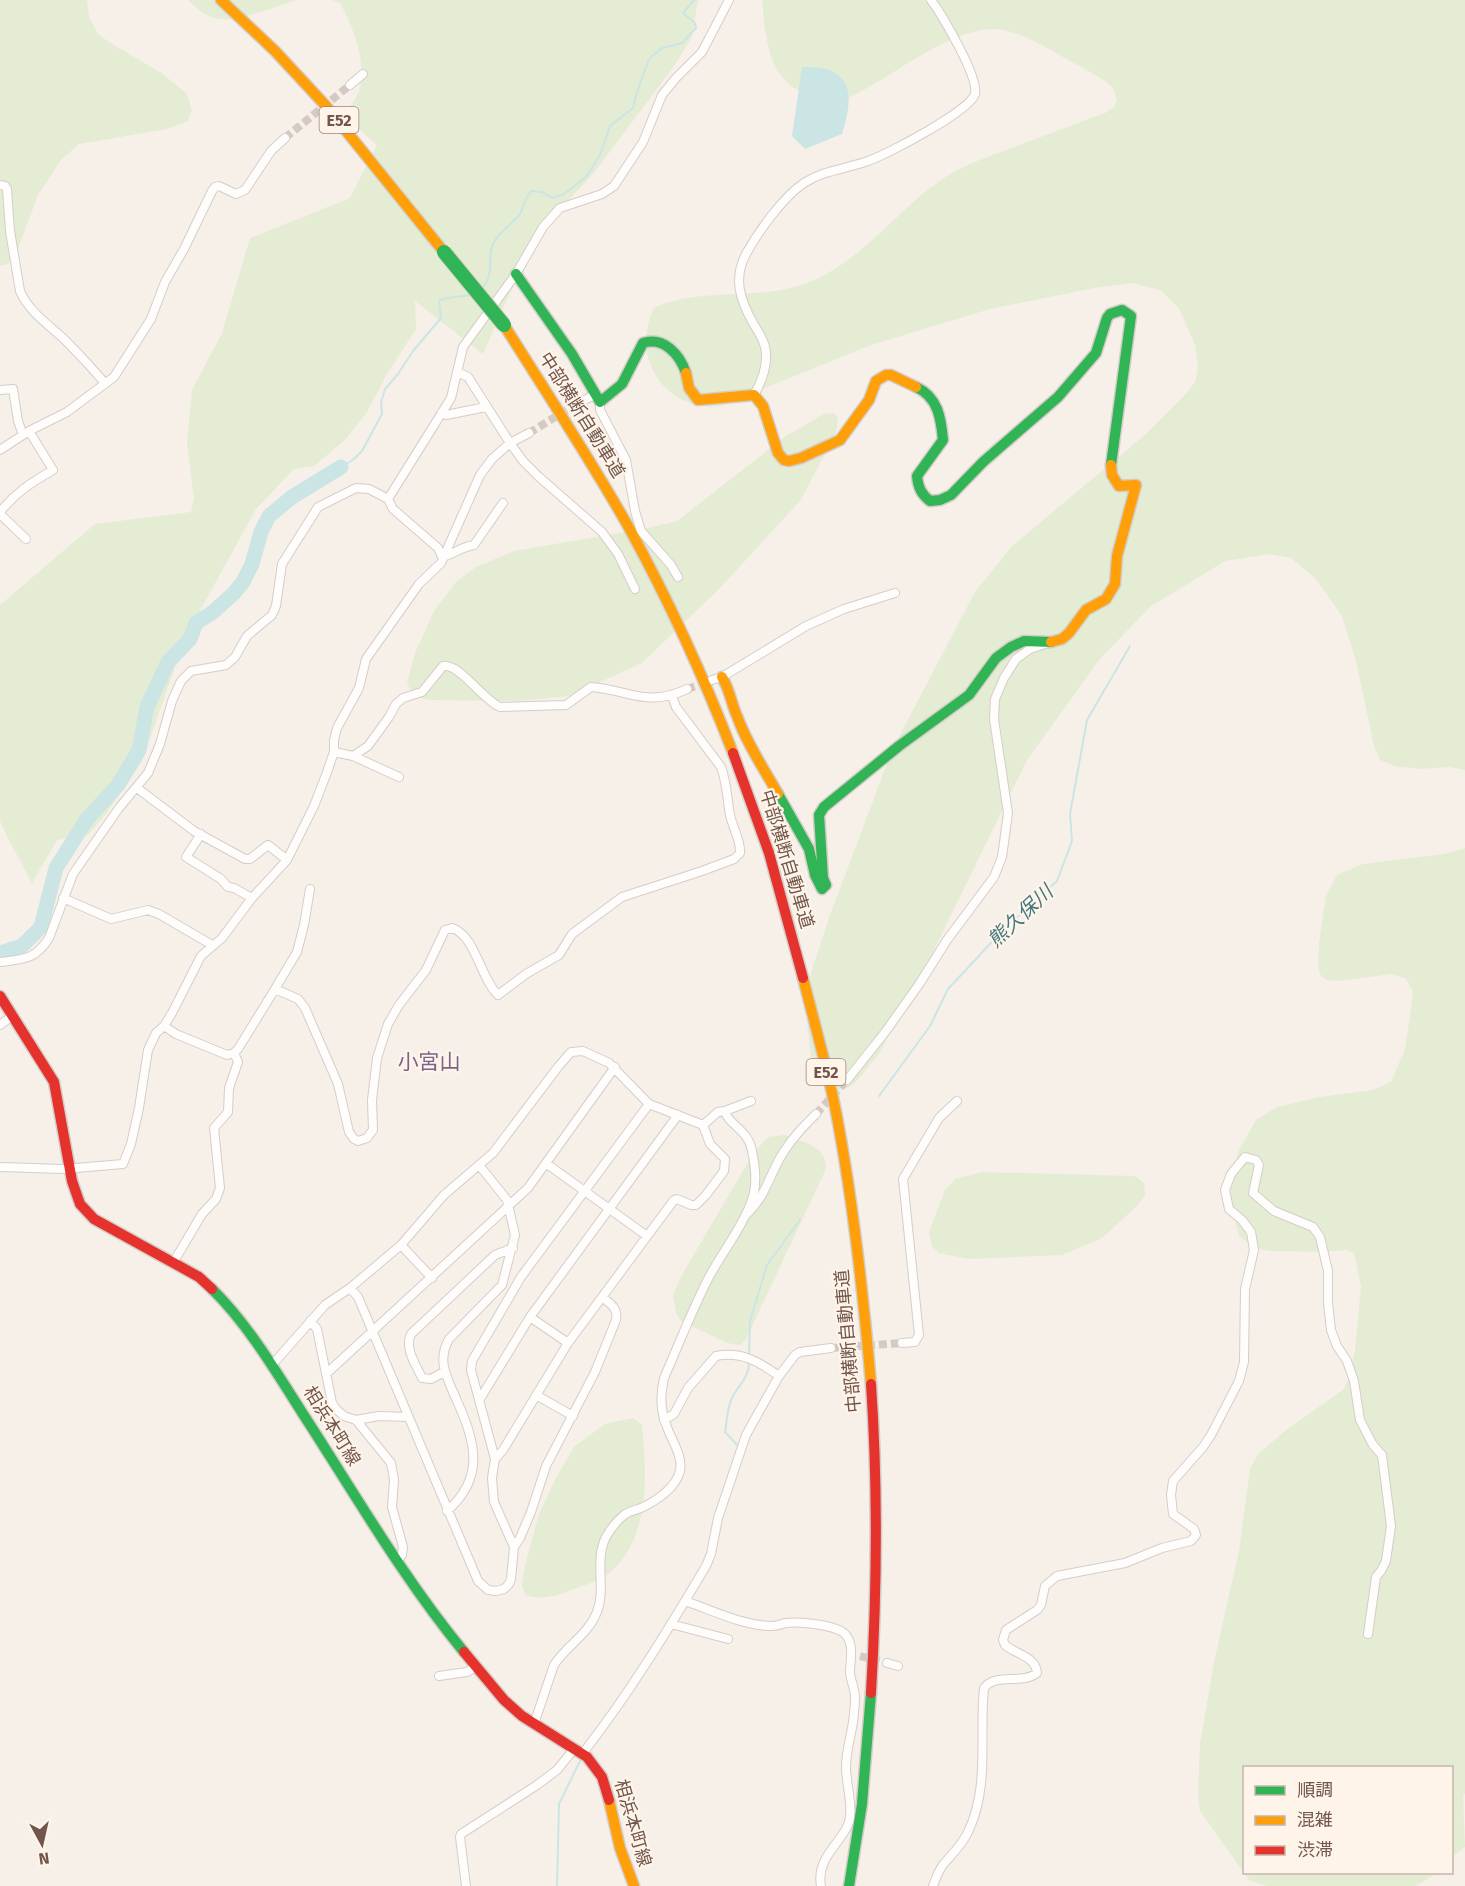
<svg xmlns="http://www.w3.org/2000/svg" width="1465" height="1886" font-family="'Fira Sans','Noto Sans JP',sans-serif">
<rect width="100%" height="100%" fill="#f6f0e9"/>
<path fill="#e4ecd4" d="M0 0H87L89 16 97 33 109 42 163 74 187 94 192 110 188 121 167 129 79 144 61 160 38 195 15 257C10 262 7 266 0 265Z
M188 0H297C275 6 237 24 215 18 206 16 195 7 188 0Z
M332 0H698L692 37 672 69 593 174 548 222 507 299 483 354 415 301 416 329 387 374 367 412 346 439 314 466 294 469 256 509 186 636 142 761 106 814 88 835 57 840 32 883 10 842 0 821V605L95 524 191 512 194 498 187 444 192 390 222 333 250 238 350 198 377 145 344 116C349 108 356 99 359 91 368 63 353 27 340 3Z
M762 0H1465V770L1450 767 1420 769 1394 766 1380 760 1374 746 1356 661 1342 616 1316 579 1291 558 1270 554 1225 561 1150 607 1099 660 1027 760 927 964 879 1054 854 1084 845 1089 831 1090 825 1087 814 1072 811 1056 807 1021 811 973 830 915 893 748 975 592 1012 546 1146 434 1184 396 1195 382 1198 368 1195 345 1179 308 1160 290 1132 283 1094 288 990 309 871 345 721 406C664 412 630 357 654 308 702 286 757 302 807 283 862 262 896 210 944 178 964 164 989 157 1011 148 1042 137 1074 124 1105 113L1114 107 1117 99C1115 96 1114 90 1112 87 1106 79 1071 62 1061 56 1044 46 1014 29 994 29 946 29 891 79 848 98 841 102 829 98 822 97 769 91 766 43 762 0Z
M834 413 838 418 836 433 800 501 719 589 642 663 569 696 519 701 432 700C418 699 413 696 407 683L415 653 434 611 456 582 476 567 514 551 643 529 677 521 786 436 824 414Z
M1465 848V1794L1463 1795 1465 1847 1452 1857V1768H1244V1872L1437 1873 1416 1886H1266L1249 1880 1200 1811 1198 1795 1200 1744 1214 1662 1239 1551 1250 1469 1259 1453 1285 1431 1344 1389 1350 1375 1355 1350 1361 1287 1354 1253 1347 1250 1325 1252 1269 1251 1254 1247 1239 1236 1233 1214 1230 1187 1239 1150 1256 1120 1277 1107 1320 1097 1372 1090 1391 1082 1405 1049 1411 1009 1413 992 1406 979 1392 974 1340 981 1326 980 1320 974 1318 966 1319 943 1326 895 1337 875 1363 864 1444 854Z
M784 1135C802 1142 827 1145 826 1169L745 1341 740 1345 727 1343 681 1321 676 1313 673 1295 683 1273 753 1154 768 1137Z
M983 1172 1135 1176 1144 1183 1145 1195 1137 1206 1102 1238 1062 1255 969 1259 939 1253 932 1246 929 1232 945 1190 955 1179Z
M633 1418 642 1425C647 1475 651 1540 607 1575 599 1581 587 1584 577 1588 561 1594 542 1602 525 1595L522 1585 525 1565 539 1514 554 1482 574 1447 605 1424Z"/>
<path fill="#cbe5e5" d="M802 67C810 67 819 67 826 69 858 78 849 111 842 134L805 149 792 136Z"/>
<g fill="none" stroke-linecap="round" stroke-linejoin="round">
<path stroke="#cbe5e5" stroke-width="2" d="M482 289C496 271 486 261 493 244 500 229 516 222 521 212 525 203 524 200 531 191L542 192 553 198 564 194 586 177 600 155 610 126 633 108 637 92 649 59 662 48 682 43 696 28 695 23 683 13 694 0
M341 467 354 459 362 451 382 414 381 402 385 389 398 374 413 351 441 318 439 301 446 298 472 295
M879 1096 930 1026 948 989 1002 931 1057 881 1072 841 1070 814 1087 720 1130 646
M749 1357 750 1321 767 1265 800 1220
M738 1446 725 1432C727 1422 727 1407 732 1398 738 1385 749 1379 749 1362
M557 1886 559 1804 580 1761"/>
<path stroke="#cbe5e5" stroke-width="15" d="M0 953 22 946 41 927 56 868 87 819 118 785 139 750 147 707 168 662 190 639 196 623 213 612 234 593 243 582 252 564 261 532 269 516 292 497 341 467"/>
<path stroke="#d5cac2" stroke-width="8" stroke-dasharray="8 4" stroke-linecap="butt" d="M285 138 350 85
M529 433 580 402
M687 689 708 682
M816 1114 847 1080
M831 1348 902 1343
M860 1656 887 1663"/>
<g stroke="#d5cdc8" stroke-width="10">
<path id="street" d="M350 85 363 74
M0 185 5 186 7 189 10 231 20 291C29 312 49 325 65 340 79 354 92 368 104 382
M457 372 468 377 510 443 529 433
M0 390 13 389 18 421 23 435
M754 395C762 381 769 364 765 347 763 338 757 330 753 323 740 300 733 278 746 254 758 232 783 197 804 183 824 170 846 169 868 161 886 155 970 111 975 94 979 77 942 15 931 0
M580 402 595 395
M600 402V410L626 460 635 511 641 531 671 565 678 577
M442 412 446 415 486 407
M0 450 29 431 67 412 114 377 151 319 165 282 184 249 212 191 215 187 219 186 236 194 245 190 271 151 285 138
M388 499 451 398 463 347 516 274 543 227 560 208 602 194 614 186 643 142 662 95 676 78 702 52 729 0
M0 512C15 493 32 482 53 470L29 431
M0 514 26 539
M442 557C454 554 461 547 474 545L503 503
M712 680 722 677 806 626 844 609 895 593
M334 752 353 756 368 746 389 717 396 704 403 698 422 692 443 666C459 663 483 700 500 707L566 705 591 687C630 690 646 708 687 689
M353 756 399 777
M137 788 194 831 245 859H250L268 845 287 860
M201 834 186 857 221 879 228 887 234 888 252 898
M63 898 111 919 148 910 159 914 212 945
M0 962C24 959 35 960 49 938L73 874 119 808 148 773 160 744 172 701 181 681 191 671 226 665 235 657 247 636 272 615 276 606 282 564 318 507 356 488 369 489 388 499 393 509 438 548 442 557
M275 989 297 952 304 925 310 889
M0 1025 12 1016
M164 1026 176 1034 227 1055 234 1053 238 1049 275 989 298 999 305 1008 338 1084 349 1132 354 1139 358 1141 367 1138 373 1130 372 1100 377 1058 388 1024 399 1005 426 970 445 930 452 928C476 936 480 978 498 995L526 974 559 955 572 934 622 897 702 871 734 859 740 853C741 840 733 829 730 815 727 799 727 783 721 767L676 707 672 696
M847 1080 886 1031 920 983 947 940 994 877 1002 857 1008 813 994 719 995 699 1004 678 1016 659 1030 649 1045 644
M703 1125 718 1112 725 1111 751 1101
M547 1164 647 1236
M0 1167 64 1169 123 1164 131 1144 139 1108 148 1050 156 1033 164 1026 172 1013 201 956 222 938 252 898 287 860 314 806 326 775 334 752V740L337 728 359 688 366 659 419 584 441 563 480 475 492 459 510 443 523 461 538 476 602 532 618 554 635 589
M748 1213C767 1194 769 1175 783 1153 792 1138 804 1126 816 1114
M401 1245 432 1278
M173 1263 202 1214 216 1199 220 1188 214 1128 228 1112 229 1088 238 1062 234 1053
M350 1288 358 1297 478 1581 488 1590 496 1591 504 1589 509 1584 511 1579 514 1547 520 1538 531 1512 546 1466 595 1372 616 1320C618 1308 611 1304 602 1297
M530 1317 568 1343
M310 1321 317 1329 332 1403 336 1409 344 1416 356 1420 391 1463 394 1480 392 1507 403 1547 402 1555 398 1560
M902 1343 915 1342 919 1335 903 1179 939 1118 957 1101
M272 1365 325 1305 350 1288 401 1245 444 1195 493 1153 558 1067 571 1052 583 1051 609 1063 649 1104 703 1125
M444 1372 431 1379 422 1378C416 1365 404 1348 411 1334L495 1255 513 1248
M326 1374 528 1188 615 1067
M536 1395 573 1416
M480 1399 530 1317 678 1115
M356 1420 379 1416 408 1417
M664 1420 674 1414 688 1388 716 1356C742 1351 759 1362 779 1376
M495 1459 503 1450 568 1343 674 1200 677 1199 691 1205H696L706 1195 724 1171 725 1159 710 1144 703 1125
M447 1511C485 1478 476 1442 457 1401 448 1379 436 1362 449 1339L502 1285 515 1235 507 1200 479 1165
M514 1547 494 1502 492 1478 495 1459 471 1370 472 1361 521 1277 649 1104
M685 1601C712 1610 743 1626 772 1626 777 1626 781 1624 786 1623 799 1621 834 1625 844 1633 855 1643 850 1660 850 1672 850 1679 853 1683 854 1690 856 1697 855 1705 854 1713 853 1731 846 1748 846 1767 846 1783 852 1800 850 1817 848 1839 815 1855 821 1886
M671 1624 728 1639
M887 1663 898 1666
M439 1676 467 1672 475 1667
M534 1724 554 1665C566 1646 588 1635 597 1612 607 1586 592 1556 609 1532 613 1526 619 1519 624 1515 629 1511 636 1510 641 1508 656 1501 676 1488 680 1471 683 1456 672 1441 667 1427 660 1411 660 1395 664 1378 679 1344 692 1310 709 1277 722 1253 745 1223 753 1197 757 1183 755 1165 752 1151 749 1130 727 1124 725 1111
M583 1753C629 1694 668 1630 706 1566L711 1554 718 1518 746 1435 779 1376 795 1355 800 1352 831 1348
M466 1886 460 1837 461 1834 537 1785 557 1770 574 1749
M933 1886C936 1879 938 1871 943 1865 952 1854 962 1845 968 1832 990 1787 979 1735 984 1688 996 1672 1022 1685 1037 1673 1036 1656 1015 1654 1005 1645L1003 1640 1006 1630 1037 1610 1041 1605 1045 1586 1057 1576 1125 1563 1162 1548 1191 1541 1196 1535 1194 1529 1173 1514 1171 1495 1173 1481 1203 1447 1211 1435 1239 1381 1244 1362 1245 1289 1254 1250 1251 1232 1242 1220 1229 1209 1225 1190 1231 1174 1245 1157 1256 1160 1259 1165 1253 1193 1274 1211 1313 1227 1320 1237 1328 1271V1303L1331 1330 1337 1346 1347 1361 1354 1381 1360 1420 1373 1445 1382 1455 1391 1526 1386 1561 1381 1571 1376 1577 1368 1634"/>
</g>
<g stroke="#d4ccc6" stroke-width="13">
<path id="fast" d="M516 274 572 354 600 402 622 384 643 343C664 336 680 355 686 373
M916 387C938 397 941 418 943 440L917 476C918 487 921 494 930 501L940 500 951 495 983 462 1058 397 1096 353 1107 318 1110 314 1122 310 1131 316 1111 465
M778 794 809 849 815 875 822 889 826 885 823 878 819 815 824 807 899 746 969 695 996 658 1011 647 1024 641 1051 642
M212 1289C247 1323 277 1373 303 1414 355 1494 403 1578 464 1652
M849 1886 862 1804 871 1693"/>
</g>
<g stroke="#d4ccc6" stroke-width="13">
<path id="slow" d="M221 0 275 51 326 106 444 252
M504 325C546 392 589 457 628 526 668 599 703 675 733 753
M686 373 689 388 698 400 754 395 763 406 778 453 784 460 789 461 801 458 840 440 869 400 876 381 886 375H891L916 387
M1051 642 1062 639 1069 633 1086 610 1106 599 1115 584 1117 556 1136 485 1119 486 1112 475 1111 465
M722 677C730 690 731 703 737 716 747 744 764 769 778 794
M803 978C814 1021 826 1064 835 1107 853 1198 863 1291 871 1384
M609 1800 620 1848 634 1886"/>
</g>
<g stroke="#d4ccc6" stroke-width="13">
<path id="jam" d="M733 753 769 853 803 978
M0 996 54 1082 72 1181 80 1204 94 1219 199 1277 212 1289
M871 1384C878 1487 877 1590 871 1693
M464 1652 504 1700 522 1716 587 1757 602 1777 609 1800"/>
</g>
<use href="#street" stroke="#fefdfc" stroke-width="8"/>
<use href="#fast" stroke="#30b455" stroke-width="10"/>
<use href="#slow" stroke="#ff9f0a" stroke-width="10"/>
<use href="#jam" stroke="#e5322d" stroke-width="10"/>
<g stroke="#d5cbc5" stroke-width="16" stroke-linecap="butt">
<path id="fast-bridge" d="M444 252 504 325"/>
</g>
<use href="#fast-bridge" stroke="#30b455" stroke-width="14"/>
</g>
<g text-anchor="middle" stroke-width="4.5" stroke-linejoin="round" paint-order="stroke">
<g fill="#fef4e9" stroke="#9c857a" stroke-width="1.5">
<rect x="319.5" y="107" width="39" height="26" rx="4.5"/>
<rect x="806.5" y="1059" width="39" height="26" rx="4.5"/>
</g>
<g font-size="16" font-weight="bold" fill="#72564b">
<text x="339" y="126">E52</text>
<text x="826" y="1078">E52</text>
</g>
<g font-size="18" fill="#72564b" stroke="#fef4e9">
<text transform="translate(582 415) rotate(58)" y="6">中部横断自動車道</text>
<text transform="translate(787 859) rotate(73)" y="6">中部横断自動車道</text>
<text transform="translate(848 1341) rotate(-95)" y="6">中部横断自動車道</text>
<text transform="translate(332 1426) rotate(58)" y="6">相浜本町線</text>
<text transform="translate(633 1823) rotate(74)" y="6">相浜本町線</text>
</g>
<g font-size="20" font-style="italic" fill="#43787e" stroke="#fef4e9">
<text transform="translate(1020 916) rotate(-43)" y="7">熊久保川</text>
</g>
<g font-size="21" fill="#7c638e" stroke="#fef4e9">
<text x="429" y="1069">小宮山</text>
</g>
</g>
<rect x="1243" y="1766" width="210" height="108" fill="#fef4e9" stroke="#c6b5aa" stroke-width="1.5"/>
<rect x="1255" y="1786" width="30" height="9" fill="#30b455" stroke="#c6b5aa" stroke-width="1.5"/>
<text x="1297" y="1796" font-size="18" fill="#72564b">順調</text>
<rect x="1255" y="1816" width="30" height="9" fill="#ff9f0a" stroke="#c6b5aa" stroke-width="1.5"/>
<text x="1297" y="1826" font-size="18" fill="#72564b">混雑</text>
<rect x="1255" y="1846" width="30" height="9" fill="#e5322d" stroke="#c6b5aa" stroke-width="1.5"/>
<text x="1297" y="1856" font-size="18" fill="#72564b">渋滞</text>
<g transform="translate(42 1844) rotate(172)" stroke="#fef4e9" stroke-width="4.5" paint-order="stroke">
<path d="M0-4.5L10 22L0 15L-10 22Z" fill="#72564b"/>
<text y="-9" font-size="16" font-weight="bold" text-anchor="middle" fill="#72564b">N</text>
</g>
</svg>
